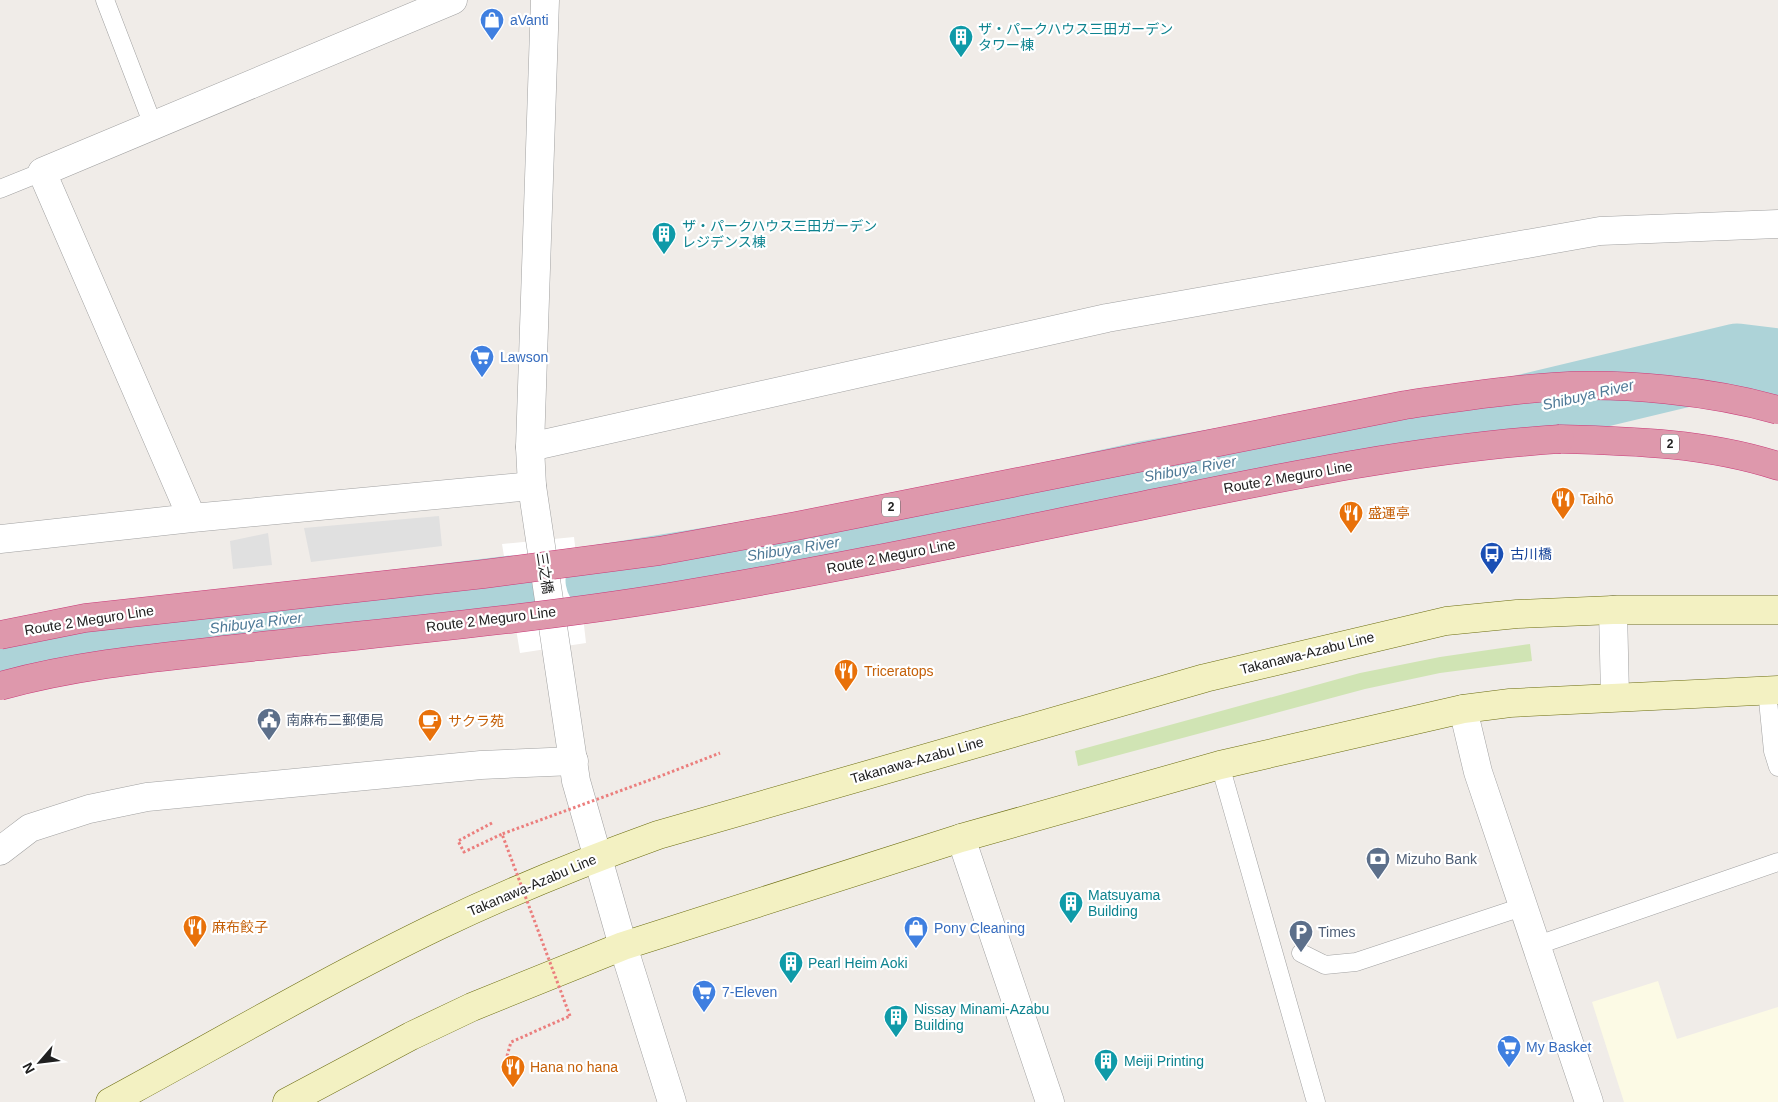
<svg xmlns="http://www.w3.org/2000/svg" width="1778" height="1102" font-family="Helvetica,'Noto Sans JP',sans-serif">
<style>
.education{fill:#fcfae5}
.grass{fill:#d0e4b4}
.parking{fill:#e0e0e0}
.pier{fill:#fff}
.lines{fill:none;stroke-linecap:round;stroke-linejoin:round}
.river{stroke:#add3d8;stroke-width:71}
.service-casing{stroke:#a1a1a1;stroke-width:19}
.minor-casing{stroke:#a1a1a1;stroke-width:29}
.tertiary-casing{stroke:#a1a1a1;stroke-width:29}
.secondary-casing{stroke:#6c6d11;stroke-width:29}
.motorway-casing{stroke:#c93a78;stroke-width:29}
.path{stroke:#eb7e7d;stroke-width:3;stroke-dasharray:2.5 2.5;stroke-linecap:butt}
.service{stroke:#fff;stroke-width:18}
.minor{stroke:#fff;stroke-width:28}
.tertiary{stroke:#fff;stroke-width:28}
.secondary{stroke:#f3f1c2;stroke-width:28}
.motorway{stroke:#de98ac;stroke-width:28}
.motorway-bridge-casing{stroke:#c93a78;stroke-width:29;stroke-linecap:butt}
.path-bridge{stroke:#eb7e7d;stroke-width:3;stroke-dasharray:2.5 2.5;stroke-linecap:butt}
.motorway-bridge{stroke:#de98ac;stroke-width:28}
.labels{text-anchor:middle;stroke-width:4.5;stroke-linejoin:round;paint-order:stroke}
.shield{fill:#fff;stroke:#636363;stroke-width:1}
.shield-label{font-size:12px;font-weight:bold;fill:#202020}
.shop-label{font-size:14px;fill:#366cbe;stroke:#fff;text-anchor:start}
.culture-label{font-size:14px;fill:#0d838f;stroke:#fff;text-anchor:start}
.street-label{font-size:14px;fill:#202020;stroke:#fff}
.food-label{font-size:14px;fill:#c56008;stroke:#fff;text-anchor:start}
.transit-label{font-size:14px;fill:#164399;stroke:#fff;text-anchor:start}
.service-label{font-size:14px;fill:#4e5e75;stroke:#fff;text-anchor:start}
.water-label{font-size:15px;font-style:italic;fill:#4f7a97;stroke:#fff}
</style>
<rect width="100%" height="100%" fill="#f0ece8"/>
<path class="education" d="M 1658,981 L 1677,1039 L 1778,1007 L 1778,1102 L 1624,1102 L 1592,1002 Z"/>
<path class="grass" d="M 1530,644 L 1532,661 L 1440,673 L 1365,689 L 1078,766 L 1075,751 L 1360,673 L 1440,657 Z"/>
<path class="parking" d="M 439,516 L 442,546 L 311,562 L 304,528 Z
M 268,533 L 272,565 L 233,569 L 230,541 Z"/>
<path class="pier" d="M 574,537 L 586,643 L 520,653 L 502,544 Z"/>
<g class="lines">
<path class="river" d="M 601,580 L 869,537 L 1148,476 L 1516,412 L 1737,359 L 1778,364
M 0,659 L 96,642 L 512,591"/>
<defs>
<path id="service" d="M 105,0 L 153,125
M 0,189 L 42,172
M 1767,690 L 1773,751 L 1778,767
M 1220,765 L 1316,1102
M 1535,946 L 1778,862
M 1301,953 L 1325,965 L 1356,962 L 1522,907"/>
<path id="minor" d="M 530,447 L 1107,318 L 1600,231 L 1778,224
M 192,518 L 42,172 L 453,0
M 0,539 L 192,518 L 532,486
M 1613,610 L 1615,696
M 1463,709 L 1478,772 L 1589,1102
M 961,838 L 1050,1102
M 0,851 L 30,828 L 89,809 L 147,797 L 481,765 L 574,761
M 623,946 L 672,1102"/>
<path id="tertiary" d="M 545,0 L 530,447 L 532,486 L 576,781 L 623,946"/>
<path id="secondary" d="M 110,1102 C 219,1043 326,980 438,926 C 509,892 583,862 658,835 L 1205,678 L 1446,621 L 1517,614 L 1613,610 L 1778,610
M 287,1102 L 411,1036 L 472,1007 L 623,946 L 961,838 L 1220,765 L 1463,709 L 1510,703 L 1778,690"/>
<path id="motorway" d="M 1560,439 C 1633,441 1707,443 1778,466"/>
</defs>
<use href="#service" class="service-casing"/>
<use href="#minor" class="minor-casing"/>
<use href="#tertiary" class="tertiary-casing"/>
<use href="#secondary" class="secondary-casing"/>
<use href="#motorway" class="motorway-casing"/>
<path class="path" d="M 658,777 L 720,753
M 492,823 L 458,841 L 464,852 L 502,834
M 507,1056 L 511,1042 L 570,1016"/>
<use href="#service" class="service"/>
<use href="#minor" class="minor"/>
<use href="#tertiary" class="tertiary"/>
<use href="#secondary" class="secondary"/>
<use href="#motorway" class="motorway"/>
<defs>
<path id="motorway-bridge" d="M 0,635 L 85,618 L 484,574 L 659,551 L 796,526 L 1405,405 C 1454,398 1503,390 1552,387 C 1622,382 1711,391 1778,410
M 0,686 C 79,664 161,657 243,648 C 385,632 528,620 669,597 C 833,570 997,535 1160,502 C 1292,475 1425,448 1560,439"/>
</defs>
<use href="#motorway-bridge" class="motorway-bridge-casing"/>
<path class="path-bridge" d="M 570,1016 L 502,834 L 658,777"/>
<use href="#motorway-bridge" class="motorway-bridge"/>
</g>
<defs>
<symbol id="shop-pin" viewBox="-11 -11 22 30"><path d="M0 17L-7.5 6A9.5 9.5 0 1 1 7.5 6Z" fill="#3f7fe0" stroke="#fff"/><path d="M-5-2.5h2.3a2.7 3.5 0 0 1 5.4 0H5L5.5 6h-11ZM-1.5-2.5h3a1.5 2.3 0 0 0-3 0Z" fill="#fff"/></symbol>
<symbol id="building-pin" viewBox="-11 -11 22 30"><path d="M0 17L-7.5 6A9.5 9.5 0 1 1 7.5 6Z" fill="#0f9aa8" stroke="#fff"/><path d="M-4-6H4V6H1V3H-1V6H-4ZM-2.5-4.3h1.7v1.8h-1.7ZM.8-4.3h1.7v1.8H.8ZM-2.5-1h1.7V.8h-1.7ZM.8-1h1.7V.8H.8Z" fill="#fff"/></symbol>
<symbol id="supermarket-pin" viewBox="-11 -11 22 30"><path d="M0 17L-7.5 6A9.5 9.5 0 1 1 7.5 6Z" fill="#3f7fe0" stroke="#fff"/><path d="M-6-5.5h2.5l.6 2H6L4.5 2H-2.5L-4.4-4H-6ZM-1.5 3.2a1.3 1.3 0 1 0 .1 0ZM3 3.2a1.3 1.3 0 1 0 .1 0Z" fill="#fff"/></symbol>
<symbol id="restaurant-pin" viewBox="-11 -11 22 30"><path d="M0 17L-7.5 6A9.5 9.5 0 1 1 7.5 6Z" fill="#e8710a" stroke="#fff"/><path d="M-5-6h1v4h1v-4h1v4h1v-4h1v5L-1.5 .5V6h-2V.5L-5-1ZM5-6V6H3V1.5H1.5Q1.5-4 5-6Z" fill="#fff"/></symbol>
<symbol id="bus-pin" viewBox="-11 -11 22 30"><path d="M0 17L-7.5 6A9.5 9.5 0 1 1 7.5 6Z" fill="#1a4fb4" stroke="#fff"/><path d="M-5-6H5V4H4V6H2V4H-2V6H-4V4H-5ZM-3.5-4V0h7V-4ZM-3.5 1.2v1.5H-2V1.2ZM2 1.2v1.5H3.5V1.2Z" fill="#fff"/></symbol>
<symbol id="civic-pin" viewBox="-11 -11 22 30"><path d="M0 17L-7.5 6A9.5 9.5 0 1 1 7.5 6Z" fill="#5c6f8a" stroke="#fff"/><path d="M-.6-6.5H3V-4.5H.6V-3L4-1V1h2V6H-6V1h2V-1L-.6-3ZM-1.2 2.5V6h2.4V2.5Z" fill="#fff"/></symbol>
<symbol id="cafe-pin" viewBox="-11 -11 22 30"><path d="M0 17L-7.5 6A9.5 9.5 0 1 1 7.5 6Z" fill="#e8710a" stroke="#fff"/><path d="M-5.5-4.5H6V0H3Q3 3.5 0 3.5H-2.5Q-5.5 3.5-5.5 0ZM3-3.2v2h1.7v-2ZM-6 4.5H4V6H-6Z" fill="#fff"/></symbol>
<symbol id="bank-pin" viewBox="-11 -11 22 30"><path d="M0 17L-7.5 6A9.5 9.5 0 1 1 7.5 6Z" fill="#5c6f8a" stroke="#fff"/><path d="M-6-4H6V4H-6ZM0-2.3a2.3 2.3 0 1 0 0 4.6a2.3 2.3 0 1 0 0-4.6Z" fill="#fff"/></symbol>
<symbol id="parking-pin" viewBox="-11 -11 22 30"><path d="M0 17L-7.5 6A9.5 9.5 0 1 1 7.5 6Z" fill="#5c6f8a" stroke="#fff"/><path d="M-3.5-5.5H1a3.5 3.5 0 0 1 0 7H-1V5.5H-3.5ZM-1-3.4V-.6H.8a1.4 1.4 0 0 0 0-2.8Z" fill="#fff"/></symbol>
</defs>
<g fill-rule="evenodd">
<use href="#shop-pin" x="478" y="6" width="28" height="38"/>
<use href="#building-pin" x="947" y="23" width="28" height="38"/>
<use href="#building-pin" x="650" y="220" width="28" height="38"/>
<use href="#supermarket-pin" x="468" y="343" width="28" height="38"/>
<use href="#restaurant-pin" x="1549" y="485" width="28" height="38"/>
<use href="#restaurant-pin" x="1337" y="499" width="28" height="38"/>
<use href="#bus-pin" x="1478" y="540" width="28" height="38"/>
<use href="#restaurant-pin" x="832" y="657" width="28" height="38"/>
<use href="#civic-pin" x="255" y="706" width="28" height="38"/>
<use href="#cafe-pin" x="416" y="707" width="28" height="38"/>
<use href="#bank-pin" x="1364" y="845" width="28" height="38"/>
<use href="#building-pin" x="1057" y="889" width="28" height="38"/>
<use href="#restaurant-pin" x="181" y="913" width="28" height="38"/>
<use href="#shop-pin" x="902" y="914" width="28" height="38"/>
<use href="#parking-pin" x="1287" y="918" width="28" height="38"/>
<use href="#building-pin" x="777" y="949" width="28" height="38"/>
<use href="#supermarket-pin" x="690" y="978" width="28" height="38"/>
<use href="#building-pin" x="882" y="1003" width="28" height="38"/>
<use href="#supermarket-pin" x="1495" y="1033" width="28" height="38"/>
<use href="#building-pin" x="1092" y="1047" width="28" height="38"/>
<use href="#restaurant-pin" x="499" y="1053" width="28" height="38"/>
</g>
<g class="labels">
<g class="shield">
<rect x="1661" y="434.5" width="18" height="19" rx="4"/>
<rect x="882" y="497.5" width="18" height="19" rx="4"/>
</g>
<g class="shield-label">
<text x="1670" y="448">2</text>
<text x="891" y="511">2</text>
</g>
<g class="shop-label">
<text x="510" y="25">aVanti</text>
<text x="500" y="362">Lawson</text>
<text x="934" y="933">Pony Cleaning</text>
<text x="722" y="997">7-Eleven</text>
<text x="1526" y="1052">My Basket</text>
</g>
<g class="culture-label">
<text x="978" y="34">ザ・パークハウス三田ガーデン<tspan x="978" dy="16">タワー棟</tspan></text>
<text x="682" y="231">ザ・パークハウス三田ガーデン<tspan x="682" dy="16">レジデンス棟</tspan></text>
<text x="1088" y="900">Matsuyama<tspan x="1088" dy="16">Building</tspan></text>
<text x="808" y="968">Pearl Heim Aoki</text>
<text x="914" y="1014">Nissay Minami-Azabu<tspan x="914" dy="16">Building</tspan></text>
<text x="1124" y="1066">Meiji Printing</text>
</g>
<g class="street-label">
<text transform="translate(1288 477) rotate(-10)" y="5">Route 2 Meguro Line</text>
<text transform="translate(891 556) rotate(-11)" y="5">Route 2 Meguro Line</text>
<text transform="translate(545 573) rotate(81)" y="5">三之橋</text>
<text transform="translate(491 619) rotate(-7)" y="5">Route 2 Meguro Line</text>
<text transform="translate(89 620) rotate(-9)" y="5">Route 2 Meguro Line</text>
<text transform="translate(1307 653) rotate(-14)" y="5">Takanawa-Azabu Line</text>
<text transform="translate(917 760) rotate(-16)" y="5">Takanawa-Azabu Line</text>
<text transform="translate(532 885) rotate(-23)" y="5">Takanawa-Azabu Line</text>
</g>
<g class="food-label">
<text x="1580" y="504">Taihō</text>
<text x="1368" y="518">盛運亭</text>
<text x="864" y="676">Triceratops</text>
<text x="448" y="726">サクラ苑</text>
<text x="212" y="932">麻布餃子</text>
<text x="530" y="1072">Hana no hana</text>
</g>
<g class="transit-label">
<text x="1510" y="559">古川橋</text>
</g>
<g class="service-label">
<text x="286" y="725">南麻布二郵便局</text>
<text x="1396" y="864">Mizuho Bank</text>
<text x="1318" y="937">Times</text>
</g>
<g class="water-label">
<text transform="translate(1588 395) rotate(-13)" y="5">Shibuya River</text>
<text transform="translate(1190 469) rotate(-10)" y="5">Shibuya River</text>
<text transform="translate(793 549) rotate(-9)" y="5">Shibuya River</text>
<text transform="translate(256 623) rotate(-7)" y="5">Shibuya River</text>
</g>
</g>
<g transform="translate(40 1062) rotate(242)" stroke="#ffffff" stroke-width="4" paint-order="stroke">
<path d="M0-4L9 19L0 12L-9 19Z" fill="#202020"/>
<text y="-8" font-size="14" font-weight="bold" text-anchor="middle" fill="#202020">N</text>
</g>
</svg>
